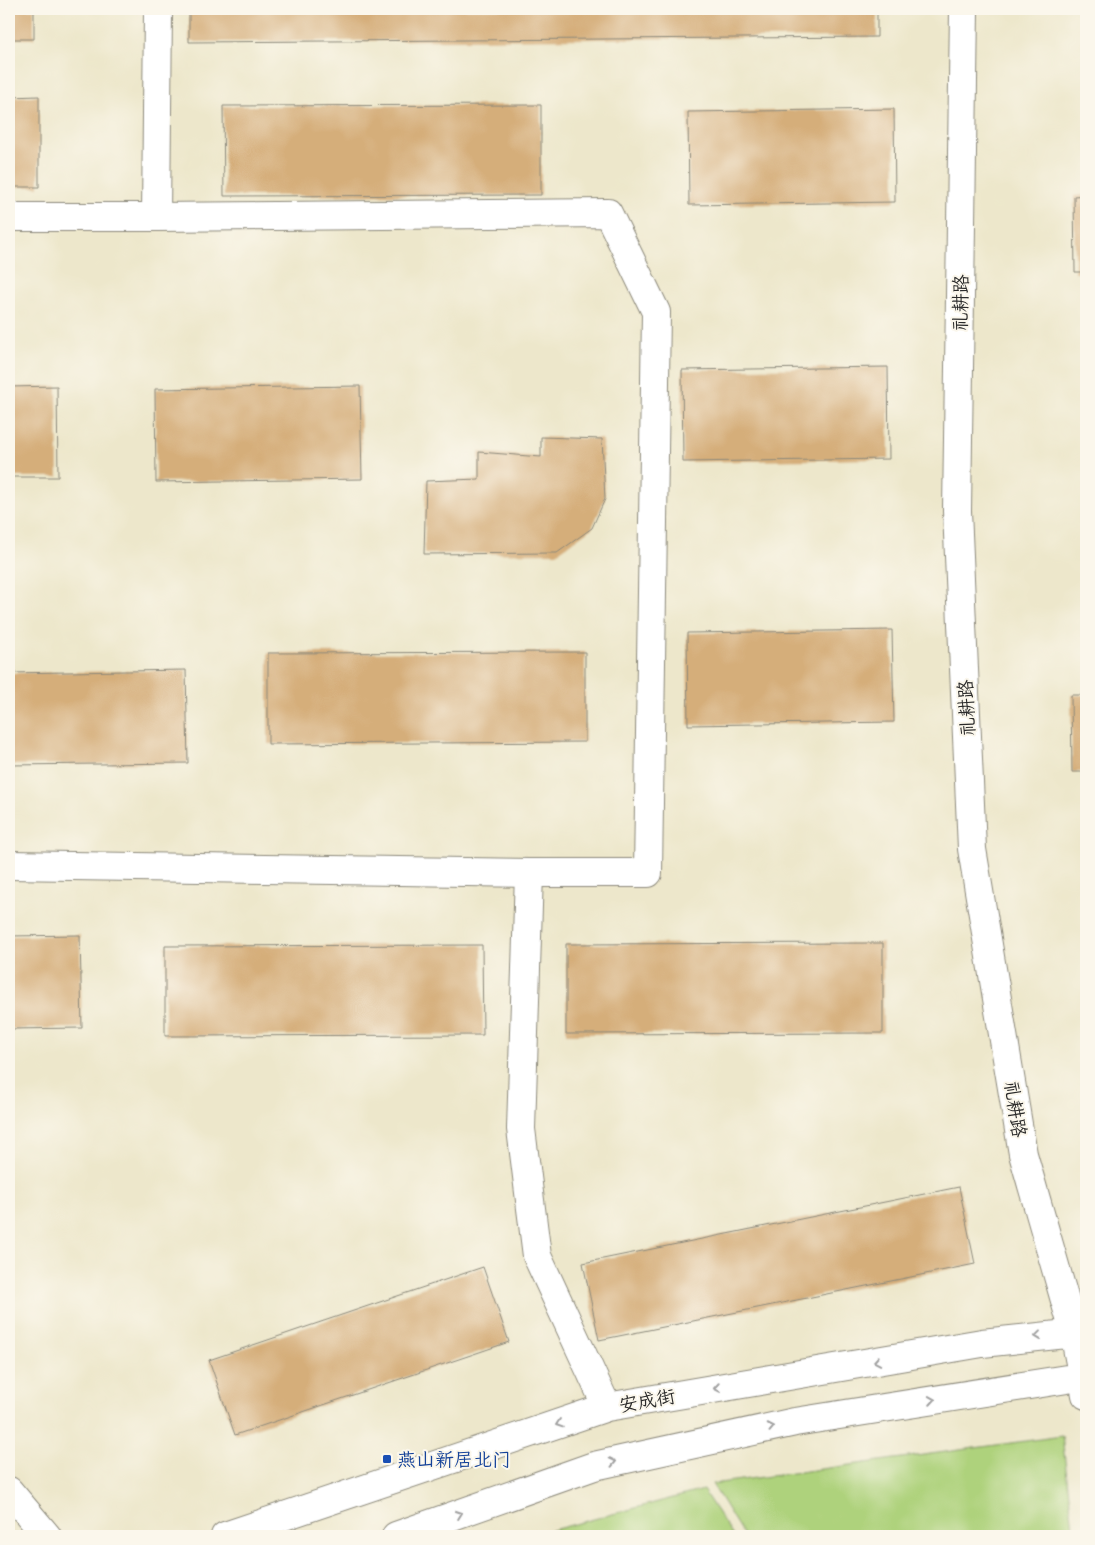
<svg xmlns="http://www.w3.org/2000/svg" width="1095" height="1545" font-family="'Comic Neue','LXGW WenKai TC',sans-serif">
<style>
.green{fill:#aed27c;stroke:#6c7e54}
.building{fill:#d5ae7a}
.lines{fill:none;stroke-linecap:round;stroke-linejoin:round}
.minor-casing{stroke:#8c897b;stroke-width:30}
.major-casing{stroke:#8c897b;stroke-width:30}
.minor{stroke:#fff;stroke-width:28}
.major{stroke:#fff;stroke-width:28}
.oneway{stroke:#a0a0a0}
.transit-dot{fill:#1a4fb4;stroke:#fbf7ec;stroke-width:2}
.labels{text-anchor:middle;stroke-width:4;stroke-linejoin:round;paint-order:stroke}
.street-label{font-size:19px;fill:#2b2b2b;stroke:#fbf7ec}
.transit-label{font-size:19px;fill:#164399;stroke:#fbf7ec;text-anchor:start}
</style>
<rect width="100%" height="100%" fill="#fbf7ec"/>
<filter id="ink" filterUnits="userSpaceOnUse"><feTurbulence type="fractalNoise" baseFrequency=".02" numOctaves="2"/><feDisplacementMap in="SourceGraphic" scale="10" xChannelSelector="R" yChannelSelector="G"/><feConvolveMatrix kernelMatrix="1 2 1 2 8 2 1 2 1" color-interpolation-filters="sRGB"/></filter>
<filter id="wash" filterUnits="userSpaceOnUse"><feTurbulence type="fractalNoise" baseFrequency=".0096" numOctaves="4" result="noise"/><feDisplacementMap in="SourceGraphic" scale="20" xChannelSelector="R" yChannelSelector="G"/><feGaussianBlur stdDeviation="1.12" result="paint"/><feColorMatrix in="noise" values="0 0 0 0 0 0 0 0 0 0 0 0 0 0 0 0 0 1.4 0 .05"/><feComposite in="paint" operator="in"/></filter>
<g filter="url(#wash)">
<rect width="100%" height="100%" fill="#ede7cb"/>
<path class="green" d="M 1062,1436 L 1074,1536 L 744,1536 L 712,1484 Z
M 703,1490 L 733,1536 L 530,1536 Z"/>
<g id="blocks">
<path class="building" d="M 9,9 L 34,9 L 34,39 L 9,39 Z
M 189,9 L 877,9 L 877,37 L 189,42 Z
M 39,96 L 39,187 L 9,187 L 9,97 Z
M 541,105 L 541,195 L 224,196 L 223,106 Z
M 894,109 L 895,202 L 689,205 L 688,112 Z
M 1086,195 L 1086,272 L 1075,272 L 1074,196 Z
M 888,367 L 889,459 L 683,462 L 682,370 Z
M 57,386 L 58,477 L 9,477 L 9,387 Z
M 360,386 L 362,479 L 156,482 L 155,389 Z
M 541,437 L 602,439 L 605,499 L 592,528 L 557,553 L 424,554 L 426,481 L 479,479 L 479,452 L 541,457 Z
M 892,630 L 894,722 L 688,725 L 687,633 Z
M 585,652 L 585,742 L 268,744 L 268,653 Z
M 186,670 L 188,763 L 9,765 L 9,673 Z
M 1071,695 L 1086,695 L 1086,772 L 1072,772 Z
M 80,935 L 82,1028 L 9,1029 L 9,936 Z
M 883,943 L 883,1033 L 566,1034 L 566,944 Z
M 482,945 L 483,1035 L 165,1036 L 165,946 Z
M 959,1187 L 975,1264 L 599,1340 L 583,1263 Z
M 483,1267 L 509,1342 L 235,1435 L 209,1360 Z"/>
</g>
</g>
<g filter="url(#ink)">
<use href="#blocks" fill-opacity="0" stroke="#8c897b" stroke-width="1"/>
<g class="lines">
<defs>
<path id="minor" d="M 158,9 L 156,217 L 608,213 L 656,312 L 648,873 L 529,873 L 521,1129 L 537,1256 L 607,1407
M 964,9 L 957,511 L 972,849 L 1023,1154 L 1074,1332 L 1086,1395
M 9,217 L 156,217
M 9,865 L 529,873
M 225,1536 L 607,1407 L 982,1343 L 1086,1332
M 396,1536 L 594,1466 L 795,1422 L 1086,1376"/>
<path id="major" d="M 9,1491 L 47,1536"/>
</defs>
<use href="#minor" class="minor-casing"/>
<use href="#major" class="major-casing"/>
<use href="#minor" class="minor"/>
<use href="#major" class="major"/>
</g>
<defs><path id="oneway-chevron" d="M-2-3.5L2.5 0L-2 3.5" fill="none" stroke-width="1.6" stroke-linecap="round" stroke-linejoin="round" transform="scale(1.25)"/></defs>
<g class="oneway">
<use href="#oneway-chevron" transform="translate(1038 1336) rotate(173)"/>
<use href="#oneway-chevron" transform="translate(877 1361) rotate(170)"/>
<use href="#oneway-chevron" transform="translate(717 1388) rotate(170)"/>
<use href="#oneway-chevron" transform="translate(932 1400) rotate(-9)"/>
<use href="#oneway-chevron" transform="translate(559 1424) rotate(161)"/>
<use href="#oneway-chevron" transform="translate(771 1427) rotate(-12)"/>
<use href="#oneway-chevron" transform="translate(613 1462) rotate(-12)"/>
<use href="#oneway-chevron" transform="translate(459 1514) rotate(-20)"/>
</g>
</g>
<rect class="transit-dot" x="382" y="1454" width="10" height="10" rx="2.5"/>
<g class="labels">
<g class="street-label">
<text transform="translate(960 303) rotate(-89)" y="7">礼耕路</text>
<text transform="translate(966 708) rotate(-93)" y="7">礼耕路</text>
<text transform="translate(1016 1109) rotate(81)" y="7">礼耕路</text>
<text transform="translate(647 1400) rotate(-10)" y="7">安成街</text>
</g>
<g class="transit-label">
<text x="397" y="1466">燕山新居北门</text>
</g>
</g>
<rect width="1095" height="1545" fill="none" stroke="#fbf7ec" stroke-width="30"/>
</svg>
